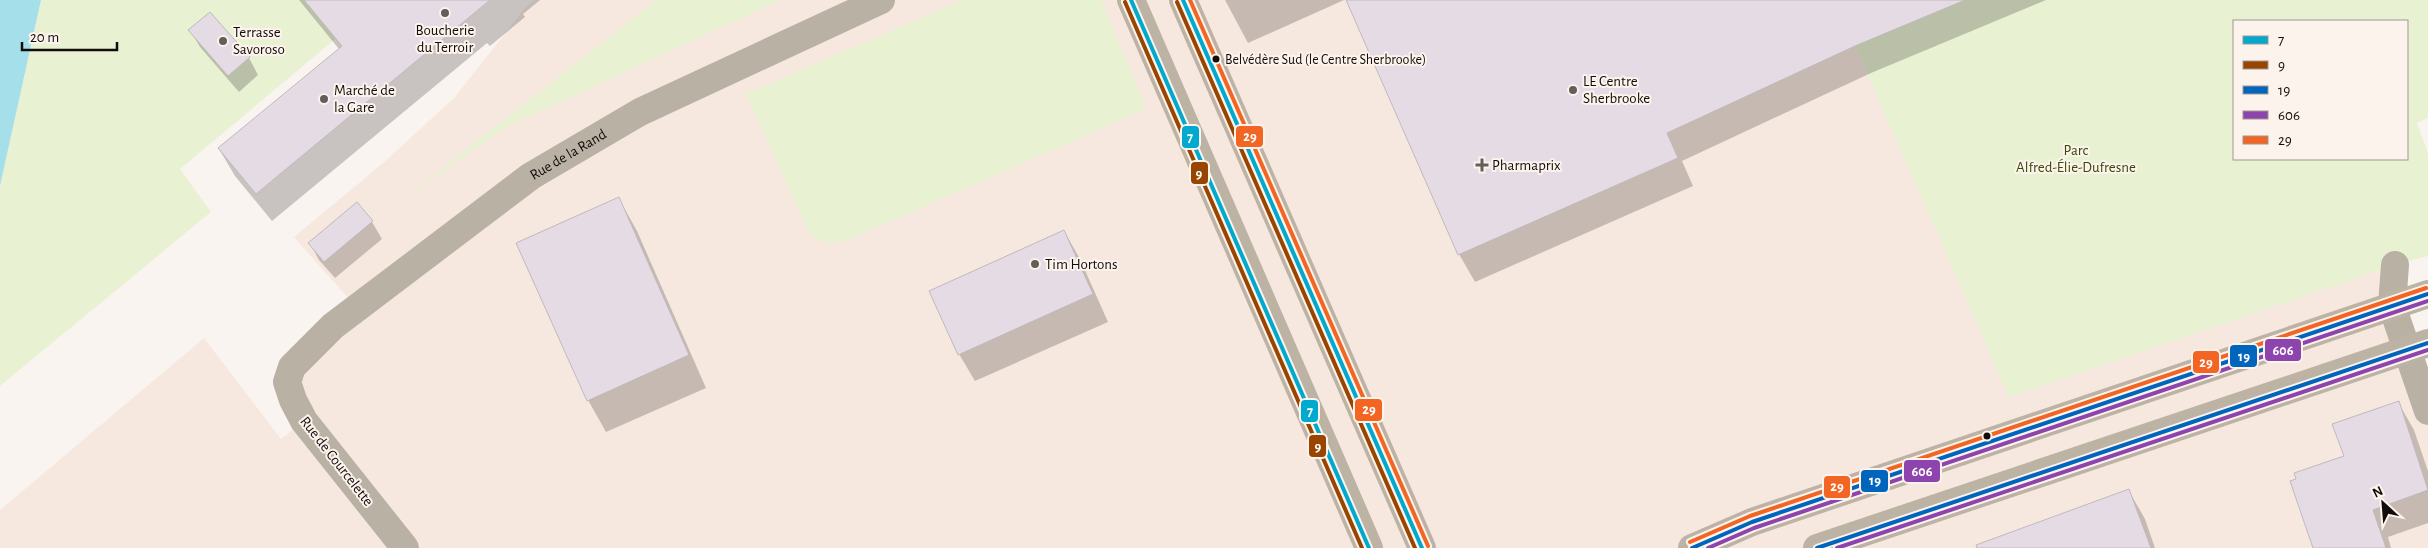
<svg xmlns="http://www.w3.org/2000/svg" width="2428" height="548" font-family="'Alegreya Sans',sans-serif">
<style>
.built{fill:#f7e8df}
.green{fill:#e9f1d3;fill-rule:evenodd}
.water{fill:#a5e0ea}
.shadow{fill:#0003}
.building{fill:#e5dbe4;stroke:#bebabb}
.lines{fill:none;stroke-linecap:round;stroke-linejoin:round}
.minor{stroke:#bab1a5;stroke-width:28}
.major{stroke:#bcb3a5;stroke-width:28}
.bus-1-casing{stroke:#fdf3ed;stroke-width:8}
.bus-2-casing{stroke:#fdf3ed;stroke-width:8}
.bus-3-casing{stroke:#fdf3ed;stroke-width:8}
.bus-4-casing{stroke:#fdf3ed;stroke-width:8}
.bus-5-casing{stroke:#fdf3ed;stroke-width:8}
.bus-1{stroke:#00a9ce;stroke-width:4}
.bus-2{stroke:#994500;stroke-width:4}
.bus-3{stroke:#0065bd;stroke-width:4}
.bus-4{stroke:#8e44ad;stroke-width:4}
.bus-5{stroke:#f26522;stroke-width:4}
.poi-dot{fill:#635e5a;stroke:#fdf3ed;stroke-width:2}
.bus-dot{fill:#120d0a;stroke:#fdf3ed;stroke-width:2}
.labels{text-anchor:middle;stroke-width:4;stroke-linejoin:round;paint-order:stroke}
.bus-label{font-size:14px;fill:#120d0a;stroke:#fdf3ed;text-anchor:start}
.poi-label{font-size:15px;fill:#120d0a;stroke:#fdf3ed;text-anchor:start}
.park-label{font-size:15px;fill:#374b04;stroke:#fdf3ed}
.street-label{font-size:15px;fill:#120d0a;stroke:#fdf3ed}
.line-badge{stroke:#fdf3ed;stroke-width:2}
.badge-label{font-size:14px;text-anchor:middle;font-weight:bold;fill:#fff}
</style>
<rect width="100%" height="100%" fill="#faf4f0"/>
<path class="built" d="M 535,0 L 1966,0 L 1855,46 L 2009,397 L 2395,265 L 2428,411 L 2428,548 L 0,548 L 0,510 L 204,338 L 281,439 L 304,421 L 287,382 L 357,308 L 294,237 L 382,164 L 454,98 L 526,7 Z"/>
<path class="green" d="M 41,0 L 382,0 L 180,169 L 211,212 L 0,386 L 0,186 Z
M 656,0 L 780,0 L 505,128 L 396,205 Z
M 962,0 L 1101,0 L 1146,109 L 848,240 C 831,245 819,244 807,229 L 746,94 Z
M 1966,0 L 2428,0 L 2428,118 L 2417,123 L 2428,153 L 2428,256 L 2395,265 L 2009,397 L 1855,46 ZM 2234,21 L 2407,21 L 2407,159 L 2234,159 Z"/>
<path class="water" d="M 0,0 L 41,0 L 0,186 Z"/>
<path class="shadow" d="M 299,0 L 540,0 L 523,14 L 525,17 L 490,46 L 487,43 L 272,221 L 235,176 L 219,149 L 339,49 Z
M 1225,0 L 1344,0 L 1248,43 Z
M 1347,0 L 2046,0 L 1871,73 L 1682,161 L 1693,186 L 1475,282 L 1459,254 Z
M 190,30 L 249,58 L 258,75 L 239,92 L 200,47 Z
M 619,199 L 637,231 L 706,388 L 606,432 L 588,400 Z
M 357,204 L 372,222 L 382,239 L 335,278 L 319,260 L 310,243 Z
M 1064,231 L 1080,259 L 1108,322 L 975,381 L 959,354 Z
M 2398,402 L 2414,430 L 2428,471 L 2428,523 L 2388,537 L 2391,548 L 2314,548 L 2345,457 Z
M 2129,491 L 2145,519 L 2155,548 L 1975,548 Z"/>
<path class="building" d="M 304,0 L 490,0 L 256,194 L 218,148 L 342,46 Z
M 1346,0 L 1965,0 L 1855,46 L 1667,133 L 1678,158 L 1458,255 Z
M 210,12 L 250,57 L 228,76 L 188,30 Z
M 619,197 L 689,355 L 587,401 L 516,243 Z
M 357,202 L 373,221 L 324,262 L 308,243 Z
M 1064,230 L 1093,294 L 958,355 L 929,291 Z
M 2399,401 L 2428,490 L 2373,510 L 2386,548 L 2313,548 L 2290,481 L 2296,479 L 2294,473 L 2344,456 L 2332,424 Z
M 2129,489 L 2151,548 L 1977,548 L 1976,545 Z"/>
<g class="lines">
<g class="minor">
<path d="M 2395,265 L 2392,306 L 2428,411"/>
<path id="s1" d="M 405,548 L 304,421 L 293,400 L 287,382 L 292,367 L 333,326 L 531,176 L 640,112 L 881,0"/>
</g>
<path class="major" d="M 1131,0 L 1369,548
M 1183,0 L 1422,548
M 1692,548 L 1752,522 L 2428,294
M 1817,548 L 2428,343"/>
<defs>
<path id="bus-1" d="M 1131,0 L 1369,548
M 1183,0 L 1422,548"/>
<path id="bus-2" d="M 1125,2 L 1362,548
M 1177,2 L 1415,548"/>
<path id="bus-3" d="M 1692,548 L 1752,522 L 2428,294
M 1817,548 L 2428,343"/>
<path id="bus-4" d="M 1708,548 L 1754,528 L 2428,301
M 1837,548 L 2428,350"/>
<path id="bus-5" d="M 1190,0 L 1428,546
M 1690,542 L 1750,516 L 2426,288"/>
</defs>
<use href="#bus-1" class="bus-1-casing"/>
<use href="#bus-2" class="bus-2-casing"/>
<use href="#bus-3" class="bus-3-casing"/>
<use href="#bus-4" class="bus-4-casing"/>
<use href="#bus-5" class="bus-5-casing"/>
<use href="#bus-1" class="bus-1"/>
<use href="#bus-2" class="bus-2"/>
<use href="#bus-3" class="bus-3"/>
<use href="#bus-4" class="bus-4"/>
<use href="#bus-5" class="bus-5"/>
</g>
<g class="poi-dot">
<circle cx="445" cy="13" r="5"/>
<circle cx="223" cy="41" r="5"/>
<circle cx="1573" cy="90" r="5"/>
<circle cx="324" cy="99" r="5"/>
<path d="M1479.5 157.5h5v5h5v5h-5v5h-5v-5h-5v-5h5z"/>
<circle cx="1035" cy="264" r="5"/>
</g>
<g class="bus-dot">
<circle cx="1216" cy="59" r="4.5"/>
<circle cx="1987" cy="436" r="4.5"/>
</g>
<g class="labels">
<g class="bus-label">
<text x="1225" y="64">Belvédère Sud (le Centre Sherbrooke)</text>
</g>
<g class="poi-label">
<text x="445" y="35" text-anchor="middle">Boucherie<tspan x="445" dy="17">du Terroir</tspan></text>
<text x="233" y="37">Terrasse<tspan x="233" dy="17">Savoroso</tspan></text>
<text x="1583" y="86">LE Centre<tspan x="1583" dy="17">Sherbrooke</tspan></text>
<text x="334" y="95">Marché de<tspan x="334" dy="17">la Gare</tspan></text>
<text x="1492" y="170">Pharmaprix</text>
<text x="1045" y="269">Tim Hortons</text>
</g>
<g class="park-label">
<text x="2076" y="155">Parc<tspan x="2076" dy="17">Alfred-Élie-Dufresne</tspan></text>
</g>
<g class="street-label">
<text dy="5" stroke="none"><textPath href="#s1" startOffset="570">Rue de la Rand</textPath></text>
<text transform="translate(337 461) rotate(52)" y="5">Rue de Courcelette</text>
</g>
</g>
<g class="line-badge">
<rect x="1235" y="125" width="29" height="23" rx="5" fill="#f26522"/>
<rect x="1181" y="125" width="19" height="24" rx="5" fill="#00a9ce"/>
<rect x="1190" y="161" width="19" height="24" rx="5" fill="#994500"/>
<rect x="2264" y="338" width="38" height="24" rx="5" fill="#8e44ad"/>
<rect x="2229" y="344" width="29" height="24" rx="5" fill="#0065bd"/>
<rect x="2192" y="350" width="28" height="24" rx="5" fill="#f26522"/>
<rect x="1354" y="398" width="29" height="24" rx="5" fill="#f26522"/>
<rect x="1300" y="399" width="19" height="24" rx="5" fill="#00a9ce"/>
<rect x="1308" y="434" width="19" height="24" rx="5" fill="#994500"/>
<rect x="1903" y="459" width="38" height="24" rx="5" fill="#8e44ad"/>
<rect x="1860" y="469" width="29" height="24" rx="5" fill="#0065bd"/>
<rect x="1823" y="475" width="28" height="24" rx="5" fill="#f26522"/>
</g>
<g class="badge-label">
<text x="1250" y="141">29</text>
<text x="1190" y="142">7</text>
<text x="1199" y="178">9</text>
<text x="2283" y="355">606</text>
<text x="2244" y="361">19</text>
<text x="2206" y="367">29</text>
<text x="1369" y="414">29</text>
<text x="1310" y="416">7</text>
<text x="1318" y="451">9</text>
<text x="1922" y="476">606</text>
<text x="1875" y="485">19</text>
<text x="1837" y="491">29</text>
</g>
<rect x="2233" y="20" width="175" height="140" fill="#fdf3ed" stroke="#9f9792"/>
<rect x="2243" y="36" width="25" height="8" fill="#00a9ce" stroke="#9f9792"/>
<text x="2278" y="45" font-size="15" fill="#120d0a">7</text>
<rect x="2243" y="61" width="25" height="8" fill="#994500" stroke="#9f9792"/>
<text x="2278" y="70" font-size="15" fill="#120d0a">9</text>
<rect x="2243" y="86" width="25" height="8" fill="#0065bd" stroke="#9f9792"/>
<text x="2278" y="95" font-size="15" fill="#120d0a">19</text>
<rect x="2243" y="111" width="25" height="8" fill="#8e44ad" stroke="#9f9792"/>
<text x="2278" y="120" font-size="15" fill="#120d0a">606</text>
<rect x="2243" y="136" width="25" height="8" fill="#f26522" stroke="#9f9792"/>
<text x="2278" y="145" font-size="15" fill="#120d0a">29</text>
<g transform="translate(2383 503) rotate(334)" stroke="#fdf3ed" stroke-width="4" paint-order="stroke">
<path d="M0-4L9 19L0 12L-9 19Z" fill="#120d0a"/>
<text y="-8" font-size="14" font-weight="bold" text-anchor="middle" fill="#120d0a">N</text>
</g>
<path d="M22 42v8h95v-8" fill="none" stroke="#120d0a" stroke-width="2.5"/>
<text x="30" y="42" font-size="15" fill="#120d0a" stroke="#fdf3ed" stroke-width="4" paint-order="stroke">20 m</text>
</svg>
